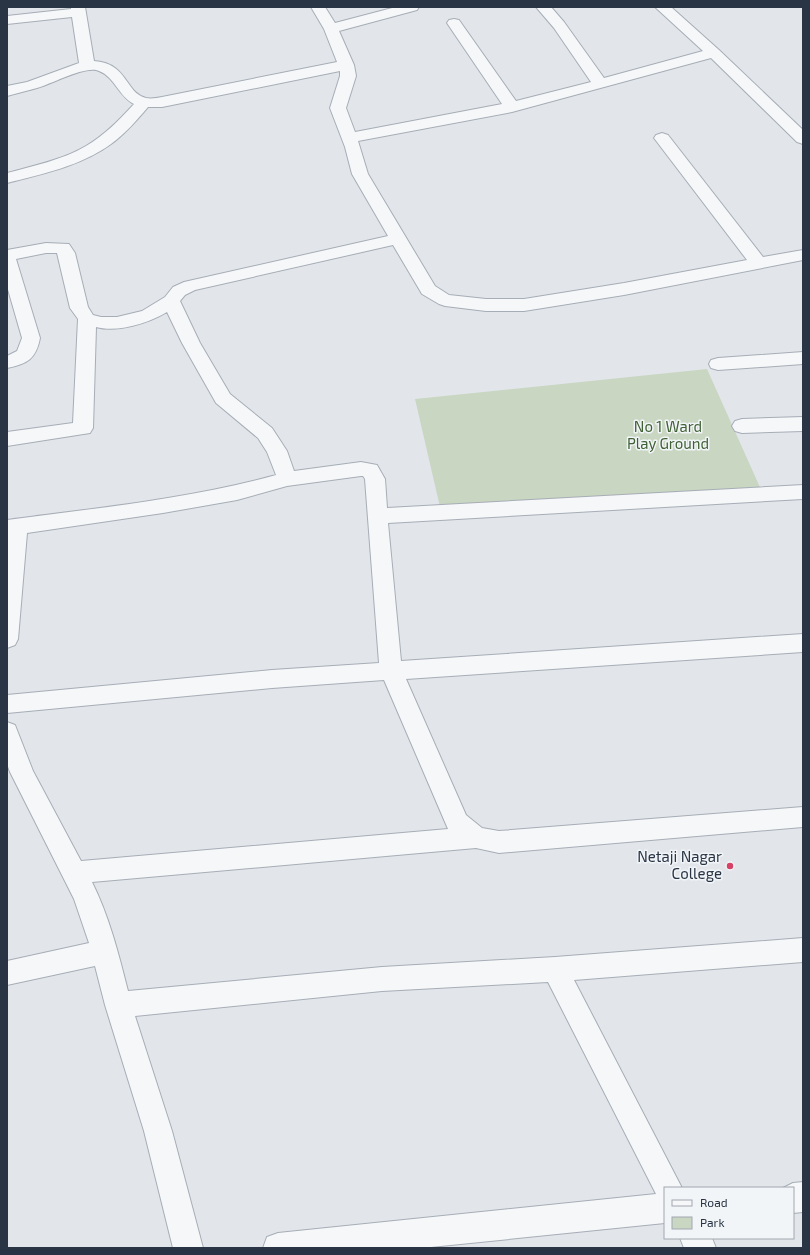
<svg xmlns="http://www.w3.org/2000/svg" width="810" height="1255" font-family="'Exo 2',sans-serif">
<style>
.green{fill:#c9d6c2}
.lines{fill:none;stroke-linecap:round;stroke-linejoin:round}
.minor-casing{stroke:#a7adb6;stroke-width:2}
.minor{fill:#f5f7f9;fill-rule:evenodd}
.poi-dot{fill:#d64165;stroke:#f2f5f8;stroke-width:1.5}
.labels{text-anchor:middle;stroke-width:3;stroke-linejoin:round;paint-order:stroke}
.park-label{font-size:15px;fill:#416135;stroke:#f2f5f8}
.poi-label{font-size:15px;fill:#293544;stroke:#f2f5f8;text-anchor:end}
</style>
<rect width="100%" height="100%" fill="#e2e6eb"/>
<path class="green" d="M 707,369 L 763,494 L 440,507 L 415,399 Z"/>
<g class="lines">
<defs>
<path id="minor" d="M 71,7 L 85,7 L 94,61 C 128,63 125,93 146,98 C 151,99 157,98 162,97 L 337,62 L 324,29 L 311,7 L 325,7 L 335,23 L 396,7 L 419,7 L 417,10 L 339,31 L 354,65 L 356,76 L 346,108 L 355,132 L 502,104 L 447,23 L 449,20 L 454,19 L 459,20 L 516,101 L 591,82 L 554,28 L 536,7 L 551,7 L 564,22 L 604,78 L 703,51 L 655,7 L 671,7 L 719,50 L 803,130 L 803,144 L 797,142 L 711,58 L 512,112 L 358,141 L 368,174 L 435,286 L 449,295 L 486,299 L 524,299 L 624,283 L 747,260 L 654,138 L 656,135 L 662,133 L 668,135 L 763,257 L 803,250 L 803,260 L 624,295 L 524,311 L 486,311 L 445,306 L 439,304 L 422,294 L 393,245 L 195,290 L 185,295 L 180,301 L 200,343 L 230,394 L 272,428 L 287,451 L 294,471 L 361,462 L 377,465 L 385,479 L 387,508 L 803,485 L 803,499 L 388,523 L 401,661 L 803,634 L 803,652 L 406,679 L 466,815 L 482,828 L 499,831 L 803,807 L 803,827 L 499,853 L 476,848 L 92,882 C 109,916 119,955 128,991 L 382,967 L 555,957 L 803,938 L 803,962 L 574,980 L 682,1188 L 665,1188 L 665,1223 L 421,1248 L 263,1248 L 267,1237 L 278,1233 L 656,1194 L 548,982 L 382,991 L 135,1016 L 172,1131 L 203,1248 L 173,1248 L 144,1131 L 105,1005 L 95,966 L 7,985 L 7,961 L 89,943 L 74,899 L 10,772 L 7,764 L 7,722 L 15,725 L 33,771 L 81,861 L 448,829 L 384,680 L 272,688 L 7,713 L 7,695 L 272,670 L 379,663 L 365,479 L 363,476 L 361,476 L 287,486 L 237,500 L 163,513 L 27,533 L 18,639 L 15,645 L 7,648 L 7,520 C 97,508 188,499 276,475 L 267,452 L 258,438 L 216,403 L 182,343 L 167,312 C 149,323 117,333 96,327 L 93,428 L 90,433 L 7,446 L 7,432 L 73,423 L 78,319 L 70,308 L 57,253 L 46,253 L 16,259 L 40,338 C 36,359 27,364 7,368 L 7,356 L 17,351 L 22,338 L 7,286 L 7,250 L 46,243 L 69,244 L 75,253 L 88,307 L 93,315 L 101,317 L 117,317 L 142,311 L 165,297 L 173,287 L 184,282 L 388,236 L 352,174 L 345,147 L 330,108 L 340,76 L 340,71 L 162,107 L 148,107 C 137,120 125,134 111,144 C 81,166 42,174 7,183 L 7,173 C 33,166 62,160 86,146 C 105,135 119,120 134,104 C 119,97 115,77 99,71 C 86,65 52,84 37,88 C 27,91 17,93 7,96 L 7,86 L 27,82 L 79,63 L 72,17 L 7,24 L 7,16 L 71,9 Z
M 803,352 L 803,364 L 718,370 L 711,368 L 709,364 L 711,360 L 718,358 Z
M 803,417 L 803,431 L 742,433 L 735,431 L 732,426 L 735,421 L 742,419 Z
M 803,1182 L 803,1212 L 793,1213 L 793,1188 L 783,1188 L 793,1183 Z
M 680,1238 L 712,1238 L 716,1248 L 684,1248 Z"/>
</defs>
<use href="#minor" class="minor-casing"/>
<use href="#minor" class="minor"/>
</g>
<circle class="poi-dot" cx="730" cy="866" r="4"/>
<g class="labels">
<g class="park-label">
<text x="668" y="432">No 1 Ward<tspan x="668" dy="17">Play Ground</tspan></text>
</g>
<g class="poi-label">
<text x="722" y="862">Netaji Nagar<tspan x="722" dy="17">College</tspan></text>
</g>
</g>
<rect width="810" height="1255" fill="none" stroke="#293544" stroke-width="16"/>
<rect x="664" y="1187" width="130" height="52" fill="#f2f5f8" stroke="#a2a8b0"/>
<rect x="672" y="1200" width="20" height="6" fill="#f5f7f9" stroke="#a2a8b0"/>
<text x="700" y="1207" font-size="12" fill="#293544">Road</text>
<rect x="672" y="1217" width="20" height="12" fill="#c9d6c2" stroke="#a2a8b0"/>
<text x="700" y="1227" font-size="12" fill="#293544">Park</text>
</svg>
